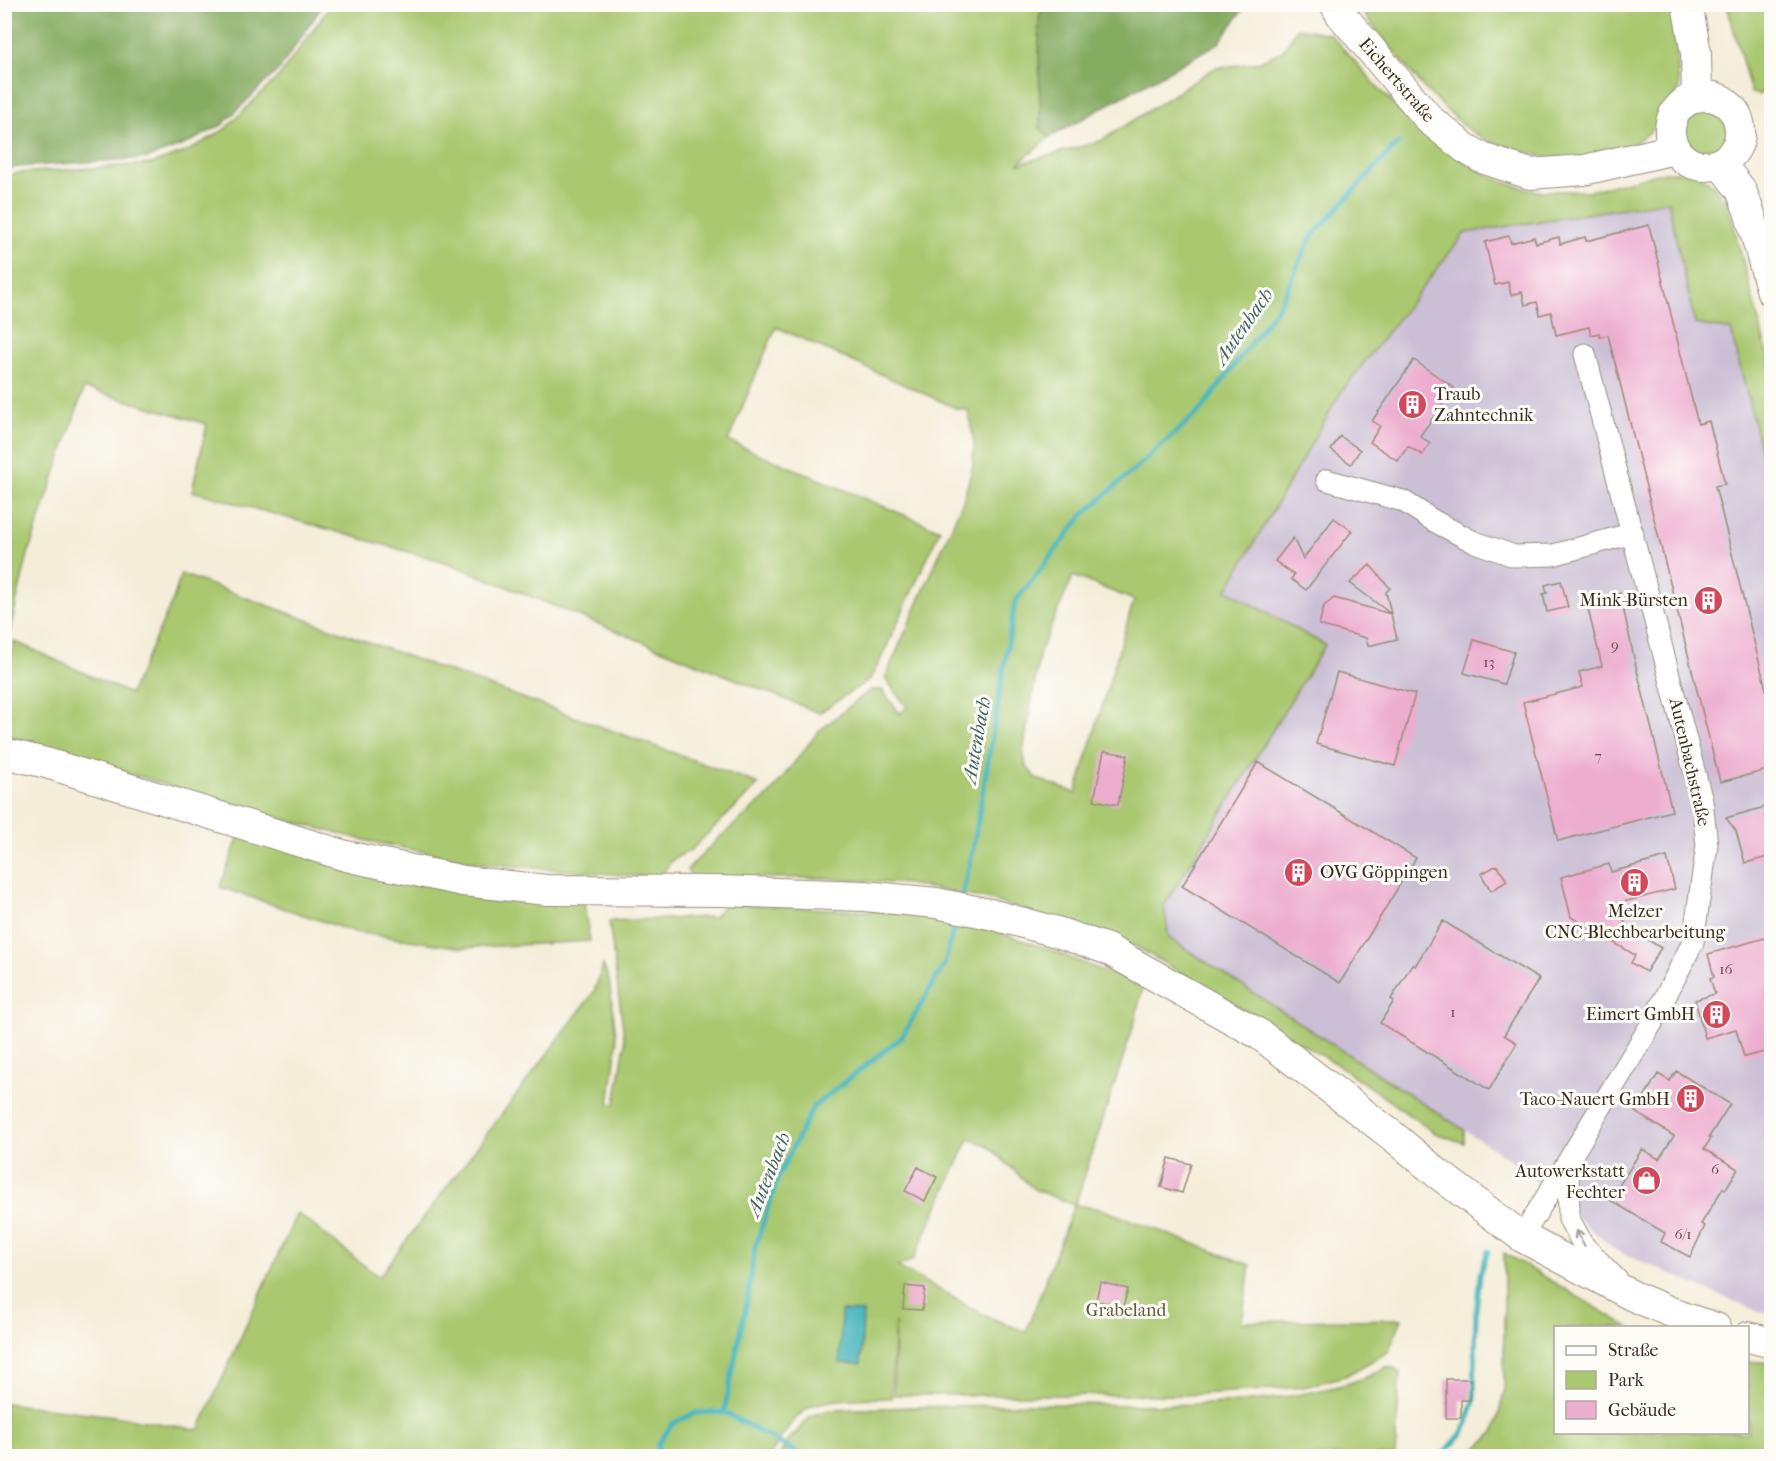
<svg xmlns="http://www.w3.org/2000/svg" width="1776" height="1461" font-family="'IM FELL French Canon',serif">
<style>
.industrial{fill:#cbbfd5}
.green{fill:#a9c870;stroke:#727947;stroke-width:1.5;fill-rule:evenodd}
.forest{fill:#86ac62;stroke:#606b40;stroke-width:1.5}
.water{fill:#46b6bd;stroke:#40706e;stroke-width:1.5}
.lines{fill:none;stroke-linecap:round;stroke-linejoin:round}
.stream{stroke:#46b6bd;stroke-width:5}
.building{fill:#edadcf}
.street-casing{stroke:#988c7c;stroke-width:23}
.secondary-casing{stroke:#988c7c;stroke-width:32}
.street{stroke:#fff;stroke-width:21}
.secondary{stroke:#fff;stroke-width:30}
.oneway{stroke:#a79f9a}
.labels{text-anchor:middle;stroke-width:6;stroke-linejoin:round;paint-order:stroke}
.number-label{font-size:15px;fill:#684b4a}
.street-label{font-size:18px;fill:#3b2a1e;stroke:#fdfcf7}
.poi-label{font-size:18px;fill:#3b2a1e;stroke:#fdfcf7;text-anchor:end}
.park-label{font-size:18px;fill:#5c5937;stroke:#fdfcf7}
.water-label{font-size:20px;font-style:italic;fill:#3f625e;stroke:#fdfcf7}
</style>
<rect width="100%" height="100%" fill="#fdfcf7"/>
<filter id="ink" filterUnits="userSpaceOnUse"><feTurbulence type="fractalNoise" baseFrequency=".0167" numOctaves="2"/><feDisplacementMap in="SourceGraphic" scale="12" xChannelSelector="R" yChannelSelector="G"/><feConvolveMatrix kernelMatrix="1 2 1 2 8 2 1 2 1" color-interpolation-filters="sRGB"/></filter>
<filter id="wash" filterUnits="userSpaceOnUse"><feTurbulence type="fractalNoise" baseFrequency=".008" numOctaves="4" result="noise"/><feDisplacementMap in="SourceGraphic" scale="24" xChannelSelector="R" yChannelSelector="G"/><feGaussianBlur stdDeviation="1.35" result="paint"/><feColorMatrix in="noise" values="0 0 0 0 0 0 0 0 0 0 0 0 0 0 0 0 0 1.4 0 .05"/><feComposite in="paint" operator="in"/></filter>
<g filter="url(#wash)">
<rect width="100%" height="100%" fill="#f4edd9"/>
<path class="industrial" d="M 1668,200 L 1695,324 L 1731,330 L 1771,472 L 1771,1314 L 1759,1312 L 1615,1250 L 1506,1157 L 1169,938 L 1164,906 L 1325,646 L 1226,591 L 1341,392 L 1465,233 Z"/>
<path class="green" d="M 331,5 L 1043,5 L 1039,19 L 1040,128 L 1050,137 L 1018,164 L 1101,141 L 1215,68 L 1255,63 L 1283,51 L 1297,28 L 1330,34 L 1403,115 L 1470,166 L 1503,182 L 1536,191 L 1589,191 L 1665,172 L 1695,172 L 1714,186 L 1729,208 L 1771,368 L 1771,492 L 1731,330 L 1695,324 L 1668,201 L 1465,233 L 1341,392 L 1227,590 L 1325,645 L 1164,906 L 1169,938 L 1464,1130 L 1464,1143 L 1435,1133 L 1338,1065 L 1135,946 L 987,899 L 908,884 L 822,878 L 693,877 L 687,870 L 719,838 L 769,795 L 819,731 L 870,690 L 882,690 L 900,714 L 907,707 L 885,678 L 963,501 L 973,466 L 974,442 L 968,410 L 958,409 L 776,327 L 728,441 L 940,530 L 879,663 L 870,679 L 819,713 L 448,563 L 192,491 L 207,424 L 84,388 L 28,554 L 5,650 L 5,176 L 18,173 L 151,164 L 188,151 L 224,130 L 281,74 ZM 1073,576 L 1134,600 L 1076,793 L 1037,779 L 1026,766 L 1023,751 L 1040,651 Z
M 1359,5 L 1674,5 L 1679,88 L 1670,109 L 1657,127 L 1630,146 L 1588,159 L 1544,157 L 1487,141 L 1463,126 L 1424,88 L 1365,16 Z
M 1727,5 L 1771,5 L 1771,84 L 1759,95 L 1751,93 Z
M1685 132a21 21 0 1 1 42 0a21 21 0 1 1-42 0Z
M 181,574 L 759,784 L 691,850 L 673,859 L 659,878 L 480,863 L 368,841 L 283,819 L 65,755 L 5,734 L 5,682 L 14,641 L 130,694 L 173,600 Z
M 239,836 L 583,900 L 590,941 L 463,948 L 355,932 L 220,887 Z
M 724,904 L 949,915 L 1048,949 L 1143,987 L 1134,1024 L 1075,1205 L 1101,1209 L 1250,1265 L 1242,1322 L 1402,1319 L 1388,1352 L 1345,1376 L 1304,1387 L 1185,1395 L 894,1395 L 895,1322 L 891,1398 C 870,1399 825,1397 808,1408 C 792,1418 779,1441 770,1456 L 5,1456 L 5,1403 L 114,1416 L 199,1430 L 297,1213 L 379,1277 L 594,992 L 603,965 L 609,980 L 617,1043 L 609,1104 L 615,1104 L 625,1044 L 609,921 L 714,917 ZM 969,1139 L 987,1145 L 1034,1189 L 1074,1205 L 1026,1332 L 984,1315 L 897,1266 L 913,1260 Z
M 1504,1253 L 1629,1327 L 1556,1328 L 1556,1432 L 1748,1432 L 1748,1361 L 1771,1363 L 1771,1456 L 1469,1456 L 1495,1431 L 1504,1392 Z
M 1386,1367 L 1394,1368 L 1400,1373 L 1395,1456 L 779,1456 L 788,1441 L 811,1416 L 829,1410 C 902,1407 975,1405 1048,1404 C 1137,1404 1230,1410 1317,1391 C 1341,1386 1365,1380 1386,1367 Z"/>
<path class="forest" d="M 1043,4 L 1246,4 L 1246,5 L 1219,43 L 1050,137 L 1040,128 L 1039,19 Z
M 4,5 L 5,4 L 323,5 L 280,68 L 222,125 L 186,144 L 148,158 L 17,167 L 5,170 Z"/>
<path class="water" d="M 841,1311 L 863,1312 L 861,1364 L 840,1363 Z"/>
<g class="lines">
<path class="stream" d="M 961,899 L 973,849 L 1015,602 L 1083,515 L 1201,410 L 1280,304 L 1311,237 L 1398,143
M 724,1412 L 748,1296 L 755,1247 L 779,1175 L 813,1107 L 902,1037 L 945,963 L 956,917
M 658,1456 L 658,1444 L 673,1423 L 695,1413 L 724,1412 L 803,1456
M 1442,1456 L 1464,1431 L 1474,1401 L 1476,1312 L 1480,1274 L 1488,1251"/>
</g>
<g id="blocks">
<path class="building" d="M 1649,225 L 1698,424 L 1709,421 L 1725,484 L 1715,486 L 1772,713 L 1772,769 L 1720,782 L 1608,335 L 1600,337 L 1599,333 L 1591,335 L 1589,327 L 1556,335 L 1551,312 L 1540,315 L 1537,302 L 1525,305 L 1522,292 L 1511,295 L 1508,282 L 1495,285 L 1485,242 L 1509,236 L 1511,243 L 1534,237 L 1536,243 L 1559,237 L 1560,244 L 1585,237 L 1586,241 Z
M 1414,360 L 1454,388 L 1420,436 L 1430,443 L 1422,455 L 1408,446 L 1398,461 L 1370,442 L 1380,426 L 1372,421 Z
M 1340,436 L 1360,450 L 1351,464 L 1331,450 Z
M 1334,518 L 1352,531 L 1306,590 L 1291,579 L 1294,575 L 1275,561 L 1293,538 L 1303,559 Z
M 1370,565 L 1390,588 L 1386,592 L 1391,614 L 1350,583 Z
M 1561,581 L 1568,607 L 1547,612 L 1543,594 L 1547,593 L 1545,585 Z
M 1620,593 L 1634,658 L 1672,811 L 1558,841 L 1523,702 L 1583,687 L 1579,672 L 1602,666 L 1586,601 Z
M 1334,598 L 1391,614 L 1397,639 L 1368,646 L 1366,638 L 1319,625 L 1324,606 Z
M 1474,640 L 1514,652 L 1504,684 L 1464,673 Z
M 1337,672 L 1415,694 L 1395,766 L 1316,744 Z
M 1104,751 L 1128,755 L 1118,805 L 1094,800 Z
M 1258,762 L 1416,858 L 1340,983 L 1182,886 Z
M 1772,805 L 1772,856 L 1745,863 L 1736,831 L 1726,818 Z
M 1667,857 L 1675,889 L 1619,903 L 1626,926 L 1661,948 L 1646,972 L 1631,963 L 1635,955 L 1571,917 L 1561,877 L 1609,864 L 1611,872 Z
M 1497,865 L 1507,881 L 1491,891 L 1481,874 Z
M 1443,921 L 1539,979 L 1504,1035 L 1517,1043 L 1489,1090 L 1380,1023 L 1394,1001 L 1391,999 L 1412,964 L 1415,966 Z
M 1772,936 L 1772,1050 L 1744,1057 L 1736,1029 L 1705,1038 L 1695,1000 L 1715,994 L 1710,978 L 1714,977 L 1708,954 Z
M 1676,1071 L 1730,1104 L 1709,1137 L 1711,1138 L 1704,1149 L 1738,1169 L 1725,1190 L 1723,1188 L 1701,1224 L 1705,1226 L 1690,1257 L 1661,1242 L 1665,1233 L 1610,1200 L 1642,1149 L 1659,1159 L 1674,1136 L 1635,1112 L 1658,1074 L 1670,1081 Z
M 1169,1158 L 1191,1164 L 1182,1193 L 1161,1187 Z
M 918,1167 L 937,1177 L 925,1201 L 905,1191 Z
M 1100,1282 L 1128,1289 L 1123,1307 L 1096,1301 Z
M 905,1286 L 925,1288 L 922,1310 L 903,1309 Z
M 1446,1379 L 1471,1379 L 1470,1400 L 1461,1400 L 1461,1418 L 1446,1418 Z"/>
</g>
</g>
<g filter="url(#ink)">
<use href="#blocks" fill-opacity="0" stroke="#988c7c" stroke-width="1.5"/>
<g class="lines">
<defs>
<path id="street" d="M 1327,480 L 1403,501 L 1434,521 L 1472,541 L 1514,556 L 1553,555 L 1633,533
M 1568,1161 L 1569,1219 L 1584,1246 L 1618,1281
M 1522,1237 L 1652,1023 L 1693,942 L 1707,845 L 1702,801 L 1585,354"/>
<path id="secondary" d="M 1335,4 L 1340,13 L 1430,120 L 1465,148 L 1482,158 L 1530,174 L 1584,170 L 1675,149
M 1687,4 L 1696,53 L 1697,97
M1670 131a35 35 0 1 1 70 0a35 35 0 1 1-70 0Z
M 1720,163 L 1741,190 L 1749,211 L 1772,292
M 4,753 L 46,763 L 346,856 L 463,881 L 547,890 L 721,891 L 864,896 L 936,903 L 990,914 L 1057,932 L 1107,949 L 1259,1034 L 1394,1137 L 1437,1173 L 1522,1237 L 1633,1296 L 1685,1318 L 1716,1328
M 1748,1337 L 1772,1343"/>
</defs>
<use href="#street" class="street-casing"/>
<use href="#secondary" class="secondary-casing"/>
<use href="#street" class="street"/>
<use href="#secondary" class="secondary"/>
</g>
<defs><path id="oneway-shaft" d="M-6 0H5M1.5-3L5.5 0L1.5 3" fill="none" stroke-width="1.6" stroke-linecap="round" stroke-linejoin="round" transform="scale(1.5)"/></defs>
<use class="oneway" href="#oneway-shaft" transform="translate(1580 1238) rotate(-119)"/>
</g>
<defs>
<symbol id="building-disc" viewBox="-11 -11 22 22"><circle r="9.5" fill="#d1495b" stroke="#fdfcf7"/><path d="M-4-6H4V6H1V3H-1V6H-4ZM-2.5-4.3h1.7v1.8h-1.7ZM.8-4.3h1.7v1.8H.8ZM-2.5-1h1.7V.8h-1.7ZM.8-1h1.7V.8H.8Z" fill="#fff"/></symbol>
<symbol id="shop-disc" viewBox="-11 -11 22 22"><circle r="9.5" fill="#d1495b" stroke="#fdfcf7"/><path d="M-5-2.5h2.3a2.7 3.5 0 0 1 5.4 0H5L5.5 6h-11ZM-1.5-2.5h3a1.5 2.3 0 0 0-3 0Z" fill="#fff"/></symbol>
</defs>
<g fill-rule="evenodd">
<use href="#building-disc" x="1396" y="388" width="33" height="33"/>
<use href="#building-disc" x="1692" y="584" width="33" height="33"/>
<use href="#building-disc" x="1282" y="856" width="33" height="33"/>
<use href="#building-disc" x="1618" y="866" width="33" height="33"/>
<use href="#building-disc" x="1700" y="998" width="33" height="33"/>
<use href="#building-disc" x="1674" y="1082" width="33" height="33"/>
<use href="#shop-disc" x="1630" y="1164" width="33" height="33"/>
</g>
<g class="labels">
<g class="number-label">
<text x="1615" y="650">9</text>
<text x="1489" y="667">13</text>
<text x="1598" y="761">7</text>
<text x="1726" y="974">16</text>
<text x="1453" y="1017">1</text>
<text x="1715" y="1174">6</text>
<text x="1683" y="1239">6/1</text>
</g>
<g class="street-label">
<text transform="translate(1397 80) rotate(49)" y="6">Eichertstraße</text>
<text transform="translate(1690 762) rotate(77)" y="6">Autenbachstraße</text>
</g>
<g class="poi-label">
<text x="1434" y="400" text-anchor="start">Traub<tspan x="1434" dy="21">Zahntechnik</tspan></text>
<text x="1688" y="606">Mink-Bürsten</text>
<text x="1320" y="878" text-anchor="start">OVG Göppingen</text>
<text x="1635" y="917" text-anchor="middle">Melzer<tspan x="1635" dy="21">CNC-Blechbearbeitung</tspan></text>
<text x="1695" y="1020">Eimert GmbH</text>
<text x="1670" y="1105">Taco-Nauert GmbH</text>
<text x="1625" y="1177">Autowerkstatt<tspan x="1625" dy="21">Fechter</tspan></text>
</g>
<g class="park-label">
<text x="1126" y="1316">Grabeland</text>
</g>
<g class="water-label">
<text transform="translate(1243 326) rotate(-55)" y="7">Autenbach</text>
<text transform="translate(976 740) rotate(-80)" y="7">Autenbach</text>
<text transform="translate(768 1174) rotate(-68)" y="7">Autenbach</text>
</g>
</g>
<rect width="1776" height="1461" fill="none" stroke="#fdfcf7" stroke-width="24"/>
<rect x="1554" y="1326" width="195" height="108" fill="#fdfcf7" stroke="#afa8a0" stroke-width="1.5"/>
<rect x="1566" y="1346" width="30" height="9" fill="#ffffff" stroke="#afa8a0" stroke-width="1.5"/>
<text x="1608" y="1356" font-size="18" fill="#3b2a1e">Straße</text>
<rect x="1566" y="1371" width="30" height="18" fill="#a9c870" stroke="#afa8a0" stroke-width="1.5"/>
<text x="1608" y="1386" font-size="18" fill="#3b2a1e">Park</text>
<rect x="1566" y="1401" width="30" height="18" fill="#edadcf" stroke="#afa8a0" stroke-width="1.5"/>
<text x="1608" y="1416" font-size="18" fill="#3b2a1e">Gebäude</text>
</svg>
